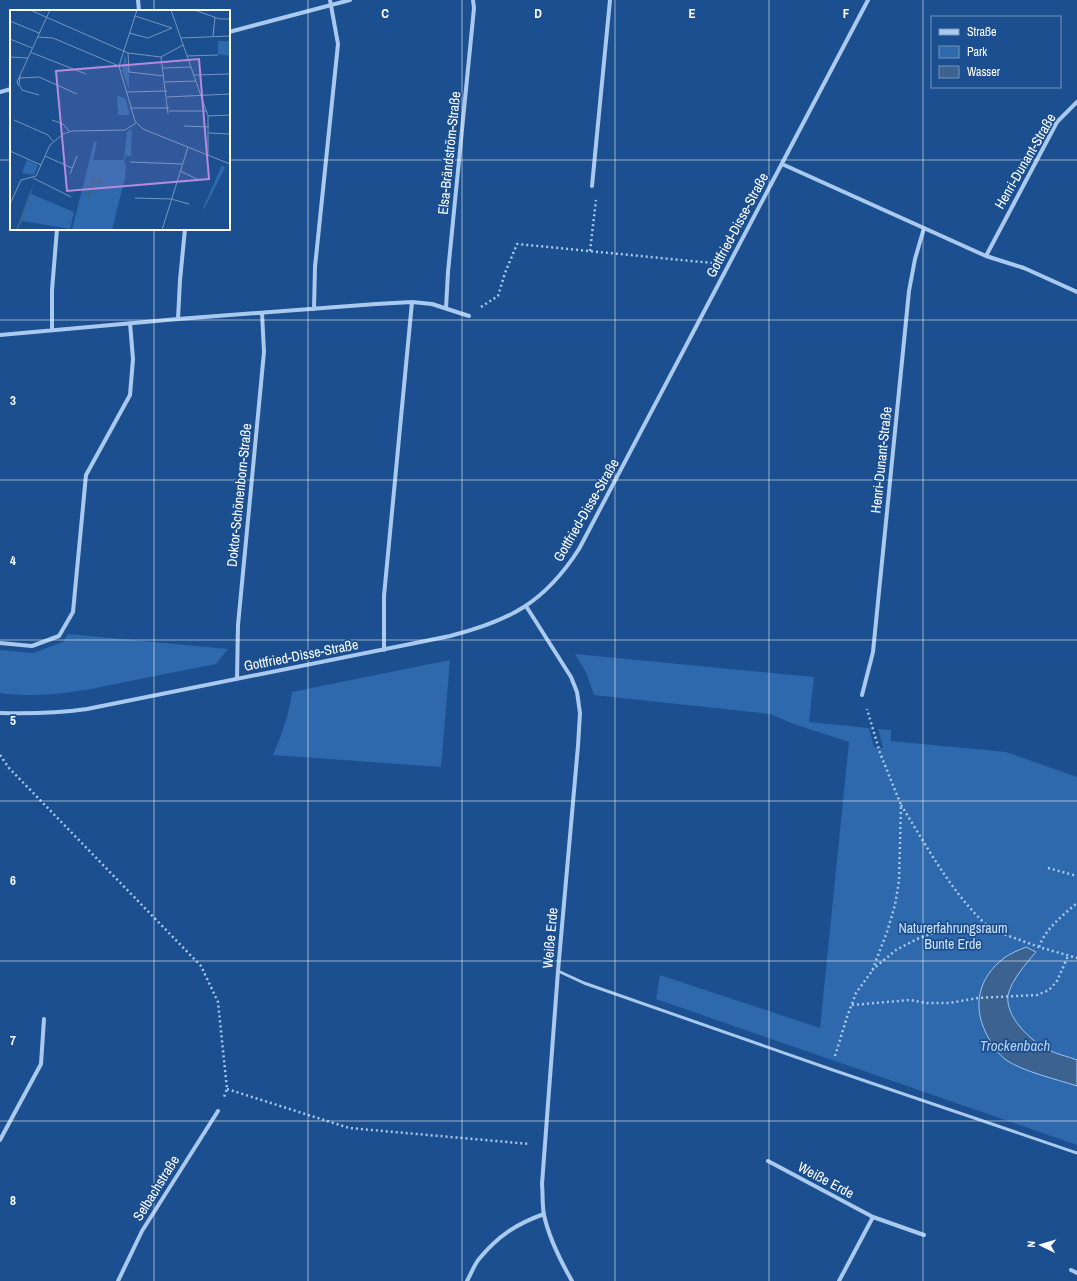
<svg xmlns="http://www.w3.org/2000/svg" width="1077" height="1281" font-family="'Archivo Narrow',sans-serif">
<style>
.green{fill:#2e69ad}
.water{fill:#3c6290;stroke:#9cc4f0}
.lines{fill:none;stroke-linecap:round;stroke-linejoin:round}
.path{stroke:#a9c9ee;stroke-width:2.5;stroke-dasharray:2 3;stroke-linecap:butt}
.lane{stroke:#a9c9ee;stroke-width:3}
.street{stroke:#a9c9ee;stroke-width:4}
.grid{fill:none;stroke:#fff;stroke-width:1;stroke-opacity:0.55}
.labels{text-anchor:middle;stroke-width:3.5;stroke-linejoin:round;paint-order:stroke}
.street-label{font-size:14px;fill:#fff;stroke:#1b4f8f}
.park-label{font-size:14px;fill:#cfe3fa;stroke:#1b4f8f}
.water-label{font-size:15px;font-style:italic;fill:#b5d3f5;stroke:#1b4f8f}
.inset-river{fill:none;stroke:#3c6290;stroke-width:2}
.inset-road{fill:none;stroke:#7695bc;stroke-width:1}
.view{fill:#b68bdc;fill-opacity:0.15;stroke:#b68bdc;stroke-width:2}
.inset-edge{fill:none;stroke:#fff;stroke-width:2}
.grid-label{font-size:13px;text-anchor:middle;font-weight:bold;fill:#fff;stroke:#1b4f8f;stroke-width:3.5;stroke-linejoin:round;paint-order:stroke}
</style>
<rect width="100%" height="100%" fill="#1b4f8f"/>
<path class="green" d="M 68,634 L 228,649 L 216,664 C 186,670 155,676 125,682 C 83,691 43,699 0,693 L 0,650 L 33,653 L 63,642 Z
M 575,654 L 814,677 L 809,722 L 869,728 L 874,747 L 883,748 L 878,729 L 891,730 L 891,741 L 1006,752 L 1077,777 L 1077,1145 L 656,999 L 660,975 L 820,1028 L 849,742 L 791,723 L 770,714 L 594,695 L 586,672 Z
M 450,660 L 441,767 L 273,755 C 282,734 289,715 292,692 Z"/>
<path class="water" d="M 1026,947 L 1036,952 C 1027,962 1011,981 1008,995 C 1005,1016 1029,1039 1045,1048 C 1055,1054 1067,1056 1077,1060 L 1077,1086 C 1056,1079 1024,1072 1006,1060 C 997,1053 991,1043 986,1033 C 972,1005 979,977 1004,958 C 1011,953 1019,950 1026,947 Z"/>
<g class="lines">
<path class="path" d="M 590,251 L 596,200
M 481,307 L 498,296 L 505,273 L 517,244 L 712,263
M 0,755 L 9,768 L 201,966 L 218,1002 L 227,1089 L 224,1097
M 901,805 C 923,840 943,877 970,908 C 976,915 983,922 990,928
M 1048,868 L 1077,876
M 1039,947 C 1046,928 1062,916 1077,903
M 872,970 L 896,950 L 917,939 L 936,932 L 974,928 L 990,929 L 1039,947 L 1077,958
M 852,1005 L 910,1000 L 927,1003 L 949,1003 L 978,998 L 1037,995 L 1049,990 L 1057,981 L 1068,956
M 835,1056 L 847,1017 L 856,993 L 872,971 L 887,932 L 895,905 L 899,881 L 901,805 L 880,753 L 867,709
M 227,1089 L 349,1128 L 530,1144"/>
<path class="lane" d="M 558,971 L 584,983 L 830,1069 L 1077,1153"/>
<path class="street" d="M 138,0 L 139,11
M 229,32 L 350,0
M 0,92 L 11,89
M 782,164 L 986,256 L 1024,268 L 1077,292
M 592,186 L 610,0
M 986,256 L 1057,122 L 1077,102
M 446,308 L 448,272 L 474,8 L 473,0
M 314,309 L 315,267 L 338,44 L 330,0
M 178,319 L 180,280 L 185,229
M 52,330 L 52,290 L 57,229
M 0,335 L 178,319 L 376,304 L 412,302 L 432,304 L 469,316
M 526,606 L 571,677 L 577,692 L 580,713 L 578,746 L 558,971 L 542,1184 C 543,1194 542,1205 544,1215 C 549,1238 560,1260 572,1281
M 0,643 L 32,646 L 59,636 L 73,612 L 86,475 L 130,395 L 133,359 L 130,323
M 384,650 L 384,596 L 412,302
M 237,679 L 238,625 L 264,352 L 262,313
M 862,695 L 873,652 L 909,291 L 915,259 L 924,228
M 0,713 C 30,714 58,713 87,709 L 450,636 C 510,621 545,602 579,549 L 868,0
M 0,1140 L 41,1064 L 44,1019
M 768,1161 L 873,1217 L 924,1235
M 1071,1270 L 1077,1273
M 118,1281 L 142,1231 L 218,1111
M 467,1281 C 471,1274 474,1265 479,1259 C 498,1236 516,1224 544,1214
M 839,1281 L 873,1217"/>
</g>
<path class="grid" d="M 154,0 L 154,11M 308,0 L 308,1281M 462,0 L 462,1281M 615,0 L 615,1281M 769,0 L 769,1281M 923,0 L 923,1281M 0,160 L 11,160M 229,160 L 1077,160M 154,229 L 154,1281M 0,320 L 1077,320M 0,480 L 1077,480M 0,640 L 1077,640M 0,801 L 1077,801M 0,961 L 1077,961M 0,1121 L 1077,1121"/>
<g class="labels">
<g class="street-label">
<text transform="translate(449 153) rotate(-84)" y="5">Elsa-Brändström-Straße</text>
<text transform="translate(1025 161) rotate(-60)" y="5">Henri-Dunant-Straße</text>
<text transform="translate(737 225) rotate(-62)" y="5">Gottfried-Disse-Straße</text>
<text transform="translate(881 460) rotate(-84)" y="5">Henri-Dunant-Straße</text>
<text transform="translate(239 495) rotate(-84)" y="5">Doktor-Schönenborn-Straße</text>
<text transform="translate(586 510) rotate(-60)" y="5">Gottfried-Disse-Straße</text>
<text transform="translate(301 655) rotate(-11)" y="5">Gottfried-Disse-Straße</text>
<text transform="translate(550 938) rotate(-85)" y="5">Weiße Erde</text>
<text transform="translate(826 1180) rotate(28)" y="5">Weiße Erde</text>
<text transform="translate(156 1188) rotate(-58)" y="5">Selbachstraße</text>
</g>
<g class="park-label">
<text x="953" y="933">Naturerfahrungsraum<tspan x="953" dy="16">Bunte Erde</tspan></text>
</g>
<g class="water-label">
<text x="1015" y="1051">Trockenbach</text>
</g>
</g>
<g transform="translate(10 10)">
<rect width="220" height="220" fill="#1b4f8f"/>
<path d="M 208,31 L 220,31 L 220,46 L 208,44 ZM 115,44 L 119,62 L 119,80 L 112,60 ZM 107,86 L 115,88 L 120,105 L 108,105 ZM 122,119 L 121,146 L 116,146 L 114,153 L 116,154 L 115,168 L 102,220 L 62,220 L 84,132 L 87,132 L 83,150 L 114,150 L 117,122 ZM 17,150 L 28,155 L 24,165 L 12,163 ZM 212,155 L 215,158 L 194,199 L 193,198 ZM 24,172 L 21,184 L 64,202 L 60,219 L 12,211 L 7,220 Z" fill="#2e69ad"/>
<path d="M 86,167 L 91,169 L 93,173 L 85,172 L 80,187 L 77,187 L 81,171 Z" fill="#3c6290"/>
<path class="inset-river" d="M 7,220 L 20,184"/>
<path class="inset-road" d="M 20,0 L 118,43 L 151,47M 127,0 L 109,56 L 125,111 L 133,119 L 220,154M 161,0 L 198,106 L 198,146M 184,0 L 210,9 L 220,9M 125,6 L 162,18M 0,11 L 29,23M 119,23 L 138,28 L 162,18M 203,26 L 205,7M 28,27 L 43,28 L 109,56M 171,28 L 220,26M 0,29 L 22,38M 20,42 L 76,64M 118,43 L 119,62 L 154,66M 177,46 L 208,45M 0,47 L 18,48M 153,58 L 181,57M 10,65 L 9,76 L 7,72 L 40,0M 184,65 L 220,64M 10,68 L 29,67 L 67,84M 155,72 L 186,71M 10,76 L 12,80 L 29,85M 116,82 L 157,81M 157,87 L 220,84M 120,98 L 159,98M 159,101 L 197,101M 158,104 L 151,47 L 173,35M 198,106 L 220,105M 4,110 L 38,125 L 43,131M 42,110 L 53,114 L 59,121M 174,116 L 199,117M 199,123 L 220,124M 0,141 L 31,155M 35,146 L 62,158M 120,152 L 172,154M 170,161 L 189,170M 60,164 L 67,146M 23,168 L 61,187M 125,188 L 161,189 L 179,194M 0,194 L 11,170 L 26,166 L 40,135 L 53,124 L 62,121 L 115,120 L 126,113M 152,220 L 178,137"/>
<path class="view" d="M 189,49 L 199,169 L 57,181 L 46,61 Z"/>
<rect width="220" height="220" class="inset-edge"/>
</g>
<g class="grid-label">
<text x="385" y="18">C</text>
<text x="538" y="18">D</text>
<text x="692" y="18">E</text>
<text x="846" y="18">F</text>
<text x="13" y="405">3</text>
<text x="13" y="565">4</text>
<text x="13" y="725">5</text>
<text x="13" y="885">6</text>
<text x="13" y="1045">7</text>
<text x="13" y="1205">8</text>
</g>
<rect x="931" y="16" width="130" height="72" fill="#1b4f8f" stroke="#7695bc"/>
<rect x="939" y="29" width="20" height="6" fill="#a9c9ee" stroke="#7695bc"/>
<text x="967" y="36" font-size="12" fill="#ffffff">Straße</text>
<rect x="939" y="46" width="20" height="12" fill="#2e69ad" stroke="#7695bc"/>
<text x="967" y="56" font-size="12" fill="#ffffff">Park</text>
<rect x="939" y="66" width="20" height="12" fill="#3c6290" stroke="#7695bc"/>
<text x="967" y="76" font-size="12" fill="#ffffff">Wasser</text>
<g transform="translate(1041 1245) rotate(275)" stroke="#1b4f8f" stroke-width="3" paint-order="stroke">
<path d="M0-3L7 15L0 10L-7 15Z" fill="#ffffff"/>
<text y="-6" font-size="11" font-weight="bold" text-anchor="middle" fill="#ffffff">N</text>
</g>
</svg>
